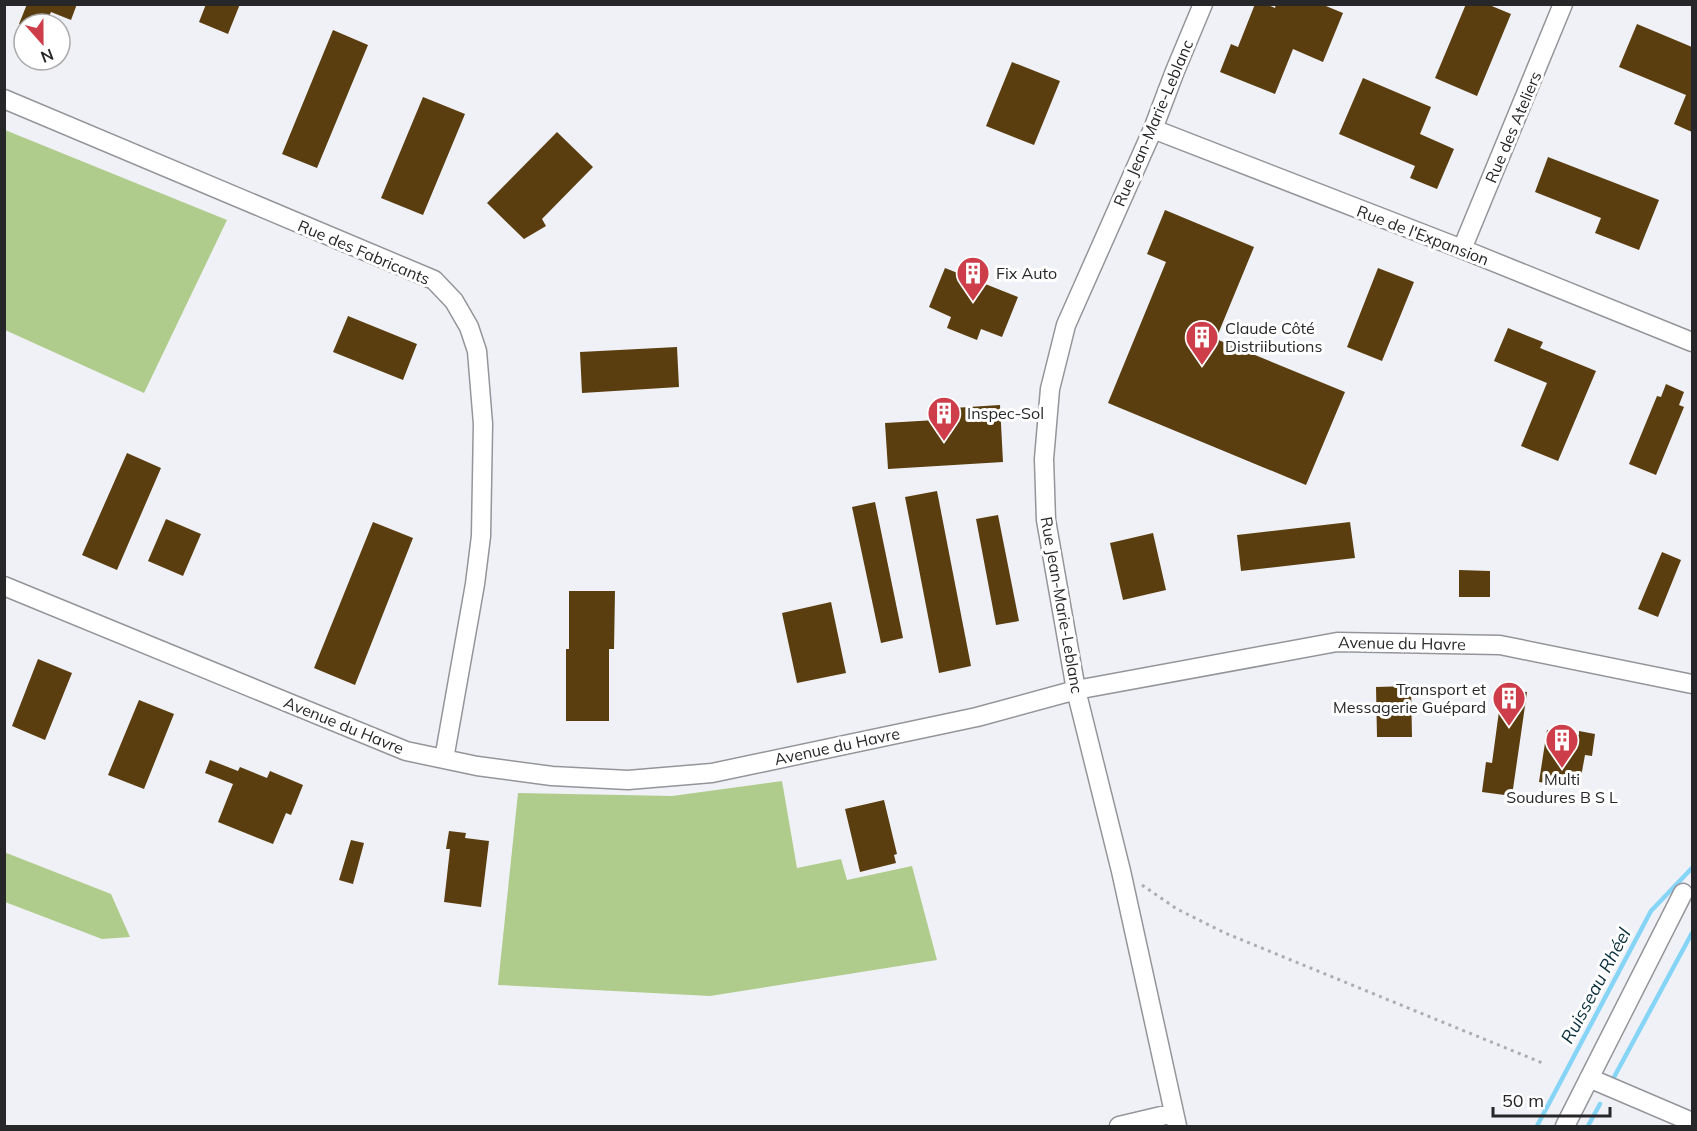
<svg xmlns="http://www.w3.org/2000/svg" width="1697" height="1131" font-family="Mulish,sans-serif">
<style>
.forest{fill:#b0cc8c}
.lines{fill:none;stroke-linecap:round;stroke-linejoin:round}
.stream{stroke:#86d5f6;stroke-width:4.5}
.building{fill:#5a3e0f}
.minor-casing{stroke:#94959a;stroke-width:21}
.path{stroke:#acadb1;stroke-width:3;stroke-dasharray:3 4.5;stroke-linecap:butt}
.minor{stroke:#fff;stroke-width:18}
.labels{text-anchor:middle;stroke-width:6;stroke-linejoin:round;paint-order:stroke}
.street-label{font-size:16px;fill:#272729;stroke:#fff}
.poi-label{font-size:16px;fill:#272729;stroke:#fff;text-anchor:start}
.water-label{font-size:18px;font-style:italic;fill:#082e3b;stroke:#fff}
</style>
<rect width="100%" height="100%" fill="#f0f1f6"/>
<path class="forest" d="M 5,130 L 227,220 L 144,393 L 5,330 Z
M 782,781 L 797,868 L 841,859 L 847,880 L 912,866 L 937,960 L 710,996 L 498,985 L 518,793 L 672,796 Z
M 4,852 L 111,894 L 130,937 L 102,939 L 5,902 Z"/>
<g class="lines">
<path class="stream" d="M 1613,1079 L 1692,933
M 1537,1126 L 1651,911 L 1692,868
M 1588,1126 L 1600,1104"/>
</g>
<path class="building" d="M 27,4 L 77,4 L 71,20 L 51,12 L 46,24 L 19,24 Z
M 206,4 L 240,4 L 228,34 L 199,22 Z
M 1255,4 L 1266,4 L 1275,8 L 1276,4 L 1321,4 L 1343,13 L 1323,62 L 1293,49 L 1275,94 L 1220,72 L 1231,44 L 1238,47 Z
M 1466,4 L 1487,4 L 1511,14 L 1477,96 L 1435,78 Z
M 1637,24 L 1692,47 L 1692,132 L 1674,124 L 1686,95 L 1619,67 Z
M 333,30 L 368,45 L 317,168 L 282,154 Z
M 1012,62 L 1060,81 L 1034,145 L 986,126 Z
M 1363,78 L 1431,107 L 1420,134 L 1454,149 L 1437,189 L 1410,178 L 1415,166 L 1339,134 Z
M 423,97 L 465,114 L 423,215 L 381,198 Z
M 557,132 L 593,167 L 542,219 L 546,226 L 524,239 L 487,203 Z
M 1548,157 L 1659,200 L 1639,250 L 1595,233 L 1601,218 L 1535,192 Z
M 1165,210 L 1254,247 L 1216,339 L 1345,392 L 1306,485 L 1108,403 L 1166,262 L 1147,254 Z
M 945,268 L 1018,297 L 1002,337 L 981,329 L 977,340 L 947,328 L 951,317 L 929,307 Z
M 1378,268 L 1414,282 L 1382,361 L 1347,347 Z
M 348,316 L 417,344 L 403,380 L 333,352 Z
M 1508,328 L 1543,342 L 1540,348 L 1596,371 L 1558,461 L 1521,446 L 1547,383 L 1494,361 Z
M 677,347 L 679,387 L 582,393 L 580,352 Z
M 1666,384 L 1684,392 L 1679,405 L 1684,407 L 1656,475 L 1629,464 L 1657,396 L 1661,397 Z
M 1000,405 L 1003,462 L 888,469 L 885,423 L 953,419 L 953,408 Z
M 127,453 L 161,468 L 117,570 L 82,555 Z
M 937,491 L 971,666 L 939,673 L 905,497 Z
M 875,502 L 903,638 L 881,643 L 852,507 Z
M 998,515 L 1019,621 L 996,625 L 976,519 Z
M 166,519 L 201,534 L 183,576 L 148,561 Z
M 373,522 L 413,538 L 355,685 L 314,668 Z
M 1350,522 L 1355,558 L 1241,571 L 1237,535 Z
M 1153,533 L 1166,590 L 1123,600 L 1110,543 Z
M 1662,552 L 1681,560 L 1658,617 L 1638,609 Z
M 1459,570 L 1490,571 L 1490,597 L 1459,597 Z
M 569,591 L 615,591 L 614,649 L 609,649 L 609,721 L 566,721 L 566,649 L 569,649 Z
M 831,602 L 846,673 L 797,683 L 782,613 Z
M 38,659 L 72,673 L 45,740 L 12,726 Z
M 1411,686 L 1412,737 L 1377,737 L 1376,687 Z
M 1502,689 L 1527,692 L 1512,796 L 1482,792 L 1486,762 L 1492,763 Z
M 139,700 L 174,714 L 144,789 L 108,775 Z
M 1547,730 L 1579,735 L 1579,731 L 1595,734 L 1592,756 L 1585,755 L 1579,788 L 1539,782 Z
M 210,760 L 238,771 L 240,767 L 267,778 L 270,771 L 303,785 L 291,815 L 286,813 L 273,844 L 218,822 L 233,784 L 205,773 Z
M 884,800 L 897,854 L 894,855 L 896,863 L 860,872 L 845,809 Z
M 449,831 L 466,833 L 465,838 L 489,841 L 481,907 L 444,902 L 450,849 L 446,849 Z
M 351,840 L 364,843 L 353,884 L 339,880 Z"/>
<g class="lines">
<defs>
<path id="minor" d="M 4,99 L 434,280 L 454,301 L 469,327 L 477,351 L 483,424 L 481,536 L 475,584 L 444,759
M 1153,129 L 1462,249 L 1692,342
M 1462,249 L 1563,4
M 4,586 L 406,751 L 477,766 L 552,776 L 628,780 L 712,773 L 977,717 L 1076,690 L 1337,642 L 1500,645 L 1692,684
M 1589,1078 L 1692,1122
M 1119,1126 L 1174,1113
M 1177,1126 L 1121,871 L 1076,690 L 1046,520 L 1044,459 L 1050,389 L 1066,325 L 1153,129 L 1175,71 L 1203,4
M 1565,1126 L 1683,893"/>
</defs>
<use href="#minor" class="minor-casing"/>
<path class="path" d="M 1142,885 L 1177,909 L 1225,933 L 1545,1064"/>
<use href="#minor" class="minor"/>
</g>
<defs>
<symbol id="building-pin" viewBox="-11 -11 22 30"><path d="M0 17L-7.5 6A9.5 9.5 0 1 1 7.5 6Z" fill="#ce3e4a" stroke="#fff"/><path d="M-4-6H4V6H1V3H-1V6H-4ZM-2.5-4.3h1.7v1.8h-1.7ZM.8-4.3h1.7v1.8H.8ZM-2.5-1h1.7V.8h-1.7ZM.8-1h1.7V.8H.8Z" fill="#fff"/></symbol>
</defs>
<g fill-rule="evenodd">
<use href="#building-pin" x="954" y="254" width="38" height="52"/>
<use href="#building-pin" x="1183" y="318" width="38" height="52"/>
<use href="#building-pin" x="925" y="394" width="38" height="52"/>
<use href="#building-pin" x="1490" y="679" width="38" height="52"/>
<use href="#building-pin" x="1543" y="721" width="38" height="52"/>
</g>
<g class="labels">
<g class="street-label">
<text transform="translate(1153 123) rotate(-67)" y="6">Rue Jean-Marie-Leblanc</text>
<text transform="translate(1513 127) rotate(-67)" y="6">Rue des Ateliers</text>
<text transform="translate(1423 235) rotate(21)" y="6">Rue de l'Expansion</text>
<text transform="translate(364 252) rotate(23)" y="6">Rue des Fabricants</text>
<text transform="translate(1062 605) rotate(80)" y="6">Rue Jean-Marie-Leblanc</text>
<text transform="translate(1402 643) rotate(1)" y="6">Avenue du Havre</text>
<text transform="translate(344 725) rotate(22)" y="6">Avenue du Havre</text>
<text transform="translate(837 746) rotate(-12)" y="6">Avenue du Havre</text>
</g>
<g class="poi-label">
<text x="996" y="279">Fix Auto</text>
<text x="1225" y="334">Claude Côté<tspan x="1225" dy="18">Distriibutions</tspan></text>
<text x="967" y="419">Inspec-Sol</text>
<text x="1486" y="695" text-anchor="end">Transport et<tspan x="1486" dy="18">Messagerie Guépard</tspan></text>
<text x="1562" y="785" text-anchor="middle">Multi<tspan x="1562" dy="18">Soudures B S L</tspan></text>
</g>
<g class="water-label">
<text transform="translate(1596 986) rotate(-62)" y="6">Ruisseau Rhéel</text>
</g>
</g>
<rect width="1697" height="1131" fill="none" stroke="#272729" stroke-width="12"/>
<g transform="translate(42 42) rotate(159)"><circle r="28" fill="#ffffff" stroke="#a9a9a9" stroke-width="1.5"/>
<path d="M0-4.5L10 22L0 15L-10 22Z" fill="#ce3e4a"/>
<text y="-9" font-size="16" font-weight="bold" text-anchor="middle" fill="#272729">N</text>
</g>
<path d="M1493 1107v9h117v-9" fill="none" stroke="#272729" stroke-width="3"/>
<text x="1502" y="1107" font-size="18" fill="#272729" stroke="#ffffff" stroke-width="4.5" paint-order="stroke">50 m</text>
</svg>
